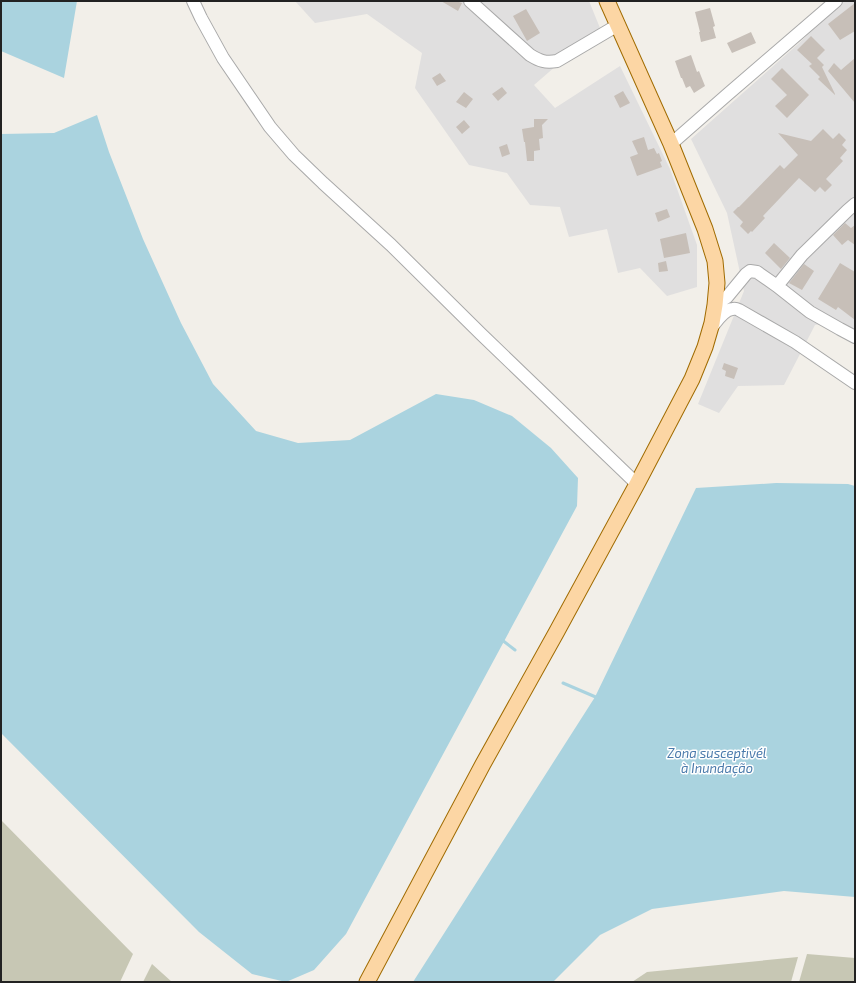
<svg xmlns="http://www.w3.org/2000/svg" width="856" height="983" font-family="'Exo 2',sans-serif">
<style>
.residential{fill:#e0dfdf}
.construction{fill:#c7c7b4}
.water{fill:#aad3df}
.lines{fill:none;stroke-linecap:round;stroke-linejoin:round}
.stream{stroke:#aad3df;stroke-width:3}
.building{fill:#c7bfb8}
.minor-casing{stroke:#a9a9a9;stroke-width:14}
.major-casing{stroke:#a06b00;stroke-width:17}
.minor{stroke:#fff;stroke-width:12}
.major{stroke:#fcd6a4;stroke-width:15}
.labels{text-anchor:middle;stroke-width:3;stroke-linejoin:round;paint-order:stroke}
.water-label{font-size:13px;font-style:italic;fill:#4a7aab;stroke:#fff}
</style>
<rect width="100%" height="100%" fill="#f2efe9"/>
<path class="residential" d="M 295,1 L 589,1 L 600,28 L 534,85 L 555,108 L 620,66 L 670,169 L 697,245 L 697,287 L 667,296 L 640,268 L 618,273 L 607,229 L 569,237 L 560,207 L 530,205 L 507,173 L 469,165 L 415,88 L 422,53 L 367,14 L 315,23 Z
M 843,1 L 855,1 L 855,343 L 821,324 L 815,325 L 784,385 L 738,386 L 719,413 L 698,404 L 744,291 L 727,213 L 691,139 L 797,45 Z"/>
<path class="construction" d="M 1,820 L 133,954 L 120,982 L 1,982 Z
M 807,954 L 855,958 L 855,982 L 799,982 Z
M 798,957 L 791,982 L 632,982 L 647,972 Z
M 152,964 L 172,982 L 143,982 Z"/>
<path class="water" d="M 1,1 L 77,1 L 64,78 L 1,51 Z
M 97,115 L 109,152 L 143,239 L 181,323 L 213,384 L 256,431 L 298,443 L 350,440 L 436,394 L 474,400 L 512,416 L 551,448 L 578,478 L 577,506 L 346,934 L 314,970 L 286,982 L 252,974 L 199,932 L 1,733 L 1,134 L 54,133 Z
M 776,483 L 848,484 L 855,486 L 855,897 L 784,891 L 652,909 L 600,935 L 553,982 L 413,982 L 595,697 L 696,488 Z"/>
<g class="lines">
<path class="stream" d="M 502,640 L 515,650
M 563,683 L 598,698"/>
</g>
<path class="building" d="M 441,1 L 456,1 L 462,3 L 458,11 Z
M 855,3 L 855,31 L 840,40 L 828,24 Z
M 710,8 L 715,26 L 713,27 L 716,38 L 701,42 L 699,32 L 700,32 L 695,12 Z
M 526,9 L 540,33 L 527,41 L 513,16 Z
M 751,32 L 756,43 L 732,53 L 727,43 Z
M 811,36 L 825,50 L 817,58 L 824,65 L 822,67 L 835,94 L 835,95 L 818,79 L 820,77 L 809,66 L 812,64 L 797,50 Z
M 691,55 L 697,72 L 699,71 L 705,86 L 694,93 L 690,86 L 686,88 L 682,78 L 681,78 L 675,61 Z
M 855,58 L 855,103 L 828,71 L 834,63 L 841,70 Z
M 782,68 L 809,95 L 787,118 L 775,106 L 787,95 L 771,79 Z
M 440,73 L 446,81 L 437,86 L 432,78 Z
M 502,87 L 507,93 L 498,101 L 492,94 Z
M 623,91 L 630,103 L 620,108 L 614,96 Z
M 464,92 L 473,99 L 466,108 L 456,102 Z
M 534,119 L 548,119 L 542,125 L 543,138 L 539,139 L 540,150 L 534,151 L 534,161 L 527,161 L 525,142 L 524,142 L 522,129 L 534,127 Z
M 464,120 L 470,127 L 462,134 L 456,127 Z
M 823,129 L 833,139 L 839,133 L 846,140 L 842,145 L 847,150 L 840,158 L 843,161 L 826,179 L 832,185 L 825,192 L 820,187 L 815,192 L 799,178 L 763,216 L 765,218 L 752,232 L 751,231 L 748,234 L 740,226 L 743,222 L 733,212 L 738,207 L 739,207 L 780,165 L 784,169 L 798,155 L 778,133 L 811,141 Z
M 644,137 L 648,150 L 654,148 L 657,154 L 659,153 L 662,161 L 660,162 L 662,167 L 637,176 L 630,157 L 638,154 L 632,141 Z
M 507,144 L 510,154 L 502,157 L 499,147 Z
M 667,209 L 670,217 L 658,222 L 655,213 Z
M 845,223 L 851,228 L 855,225 L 855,245 L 848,240 L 842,245 L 833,235 Z
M 686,233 L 690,253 L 664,258 L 660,239 Z
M 774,243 L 790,258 L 781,269 L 765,253 Z
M 666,261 L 668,271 L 659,272 L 658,263 Z
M 840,263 L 855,272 L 855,320 L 838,307 L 836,310 L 818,299 Z
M 804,264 L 814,271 L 802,290 L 789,283 Z
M 724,363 L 738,368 L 734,379 L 725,376 L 726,371 L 722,369 Z"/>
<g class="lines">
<defs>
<path id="minor" d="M 193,1 L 201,18 L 223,58 L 270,127 L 294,155 L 323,183 L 391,245 L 481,334 L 637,484
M 470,1 L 530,55 C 540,61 545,63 557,61 L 618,25
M 671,144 L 728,94 L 836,1
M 777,286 L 802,255 L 848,210 L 855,204
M 715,305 L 727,297 L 746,274 L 750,271 L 757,272 L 777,286 L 810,312 L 840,329 L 855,337
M 711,328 C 716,322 724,309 733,309 C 735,308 737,309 739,310 L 795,342 L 855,383"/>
<path id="major" d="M 367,982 L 483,764 L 556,633 L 637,484 L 692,379 L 705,347 L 712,323 L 715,305 L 717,283 L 715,261 L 705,229 L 671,144 L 607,1"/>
</defs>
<use href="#minor" class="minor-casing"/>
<use href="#major" class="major-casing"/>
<use href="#minor" class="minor"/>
<use href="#major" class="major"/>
</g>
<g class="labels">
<g class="water-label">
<text x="717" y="758">Zona susceptivél<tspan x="717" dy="15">à Inundação</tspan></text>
</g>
</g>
<rect width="856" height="983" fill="none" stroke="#222222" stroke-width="4"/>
</svg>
